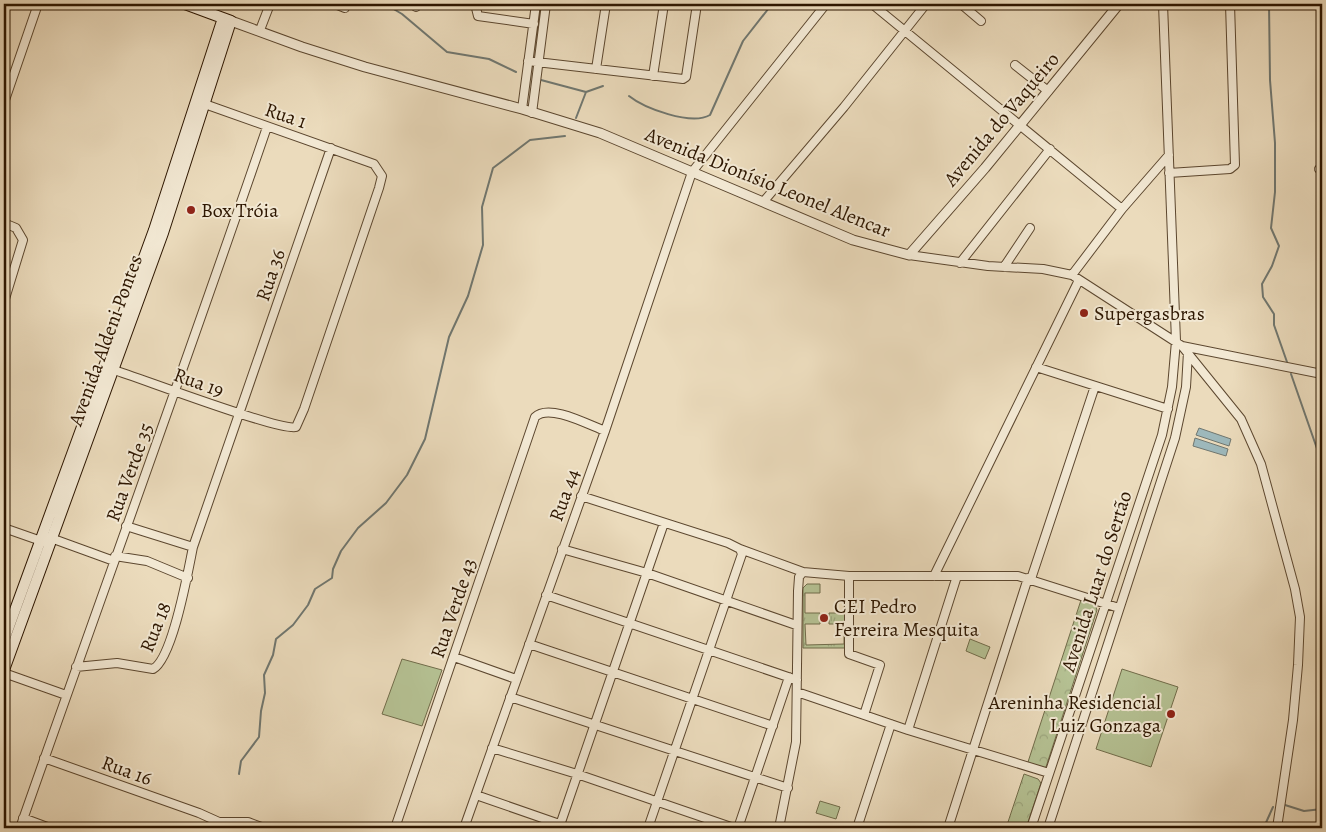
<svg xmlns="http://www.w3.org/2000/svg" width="1326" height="832" font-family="Alegreya,serif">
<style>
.grass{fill:url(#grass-tufts);stroke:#716c4a}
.park{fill:url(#park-crowns);stroke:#716c4a}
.pitch{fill:#b5c193;stroke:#716c4a}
.water{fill:#9db8bb;stroke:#707770}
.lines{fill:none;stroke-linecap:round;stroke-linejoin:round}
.stream{stroke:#707770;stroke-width:2}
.minor-casing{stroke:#5c472f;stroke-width:10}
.tertiary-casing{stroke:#5c472f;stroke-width:11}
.secondary-casing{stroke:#2d1600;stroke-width:12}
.minor{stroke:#f2e8d3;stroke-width:8}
.tertiary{stroke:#f2e8d3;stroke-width:9}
.secondary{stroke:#f2e8d3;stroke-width:10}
.poi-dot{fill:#8f2418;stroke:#f2e8d3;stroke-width:2}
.labels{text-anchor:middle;stroke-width:4;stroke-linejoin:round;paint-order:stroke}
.street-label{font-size:20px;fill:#2d1600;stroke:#f2e8d3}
.poi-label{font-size:20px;fill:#2d1600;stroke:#f2e8d3;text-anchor:start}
</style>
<defs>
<pattern id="grass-tufts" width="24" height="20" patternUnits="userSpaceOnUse" patternTransform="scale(1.25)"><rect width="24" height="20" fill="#b5c193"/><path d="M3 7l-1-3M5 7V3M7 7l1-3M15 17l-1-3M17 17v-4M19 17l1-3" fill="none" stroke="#9ca57d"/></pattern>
<pattern id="park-crowns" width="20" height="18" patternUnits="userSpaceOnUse" patternTransform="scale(1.25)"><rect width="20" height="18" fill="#b5c193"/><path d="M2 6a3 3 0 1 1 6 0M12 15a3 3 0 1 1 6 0" fill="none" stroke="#9ca57d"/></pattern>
</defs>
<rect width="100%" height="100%" fill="#ebdbbc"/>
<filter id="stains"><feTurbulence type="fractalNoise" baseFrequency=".004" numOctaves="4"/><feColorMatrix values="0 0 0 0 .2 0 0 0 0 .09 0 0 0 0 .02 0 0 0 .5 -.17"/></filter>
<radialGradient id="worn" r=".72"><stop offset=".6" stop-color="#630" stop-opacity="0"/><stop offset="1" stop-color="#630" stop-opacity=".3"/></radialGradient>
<path class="grass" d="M 807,584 L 820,584 L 820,593 L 805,593 L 805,613 L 820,613 L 820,624 L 805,624 L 806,645 L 844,644 L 844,624 L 829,624 L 829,613 L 844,613 L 845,593 L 845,648 L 803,648 L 803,588 Z"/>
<path class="park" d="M 1081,600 L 1095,605 L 1097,610 L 1046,767 L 1042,769 L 1027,765 Z
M 1024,774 L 1038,779 L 1041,783 L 1026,828 L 1006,828 Z"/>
<path class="pitch" d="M 970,639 L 990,647 L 985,659 L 966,651 Z
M 402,659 L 442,670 L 422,726 L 382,714 Z
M 1122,669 L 1178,687 L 1151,767 L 1096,749 Z
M 820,801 L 840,807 L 836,819 L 816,813 Z"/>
<path class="water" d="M 1199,428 L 1231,439 L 1229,446 L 1196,435 Z
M 1195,438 L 1228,449 L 1226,456 L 1193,446 Z"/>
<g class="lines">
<path class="stream" d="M 385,4 L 402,14 L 447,52 L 489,59 L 516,72
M 1269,4 L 1270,80 L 1275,143 L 1275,192 L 1271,228 L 1279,246 L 1272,266 L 1262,284 L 1263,297 L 1274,314 L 1274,325 L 1287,362
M 541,80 L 586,92
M 629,96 C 644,108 691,126 710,115 L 743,41 L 772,4
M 576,118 L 586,92 L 603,86
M 1291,374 L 1322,463
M 239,774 L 241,761 L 259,737 L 261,711 L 265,693 L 264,675 L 273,655 L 276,639 L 293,625 L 308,605 L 315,589 L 332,578 L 333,569 L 341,551 L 358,528 L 386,503 L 407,475 L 425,439 L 449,337 L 468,296 L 483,245 L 482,207 L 493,168 L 530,140 L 565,136
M 1285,805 L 1304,811 L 1322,809
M 1217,828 L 1238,825 L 1242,828
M 1253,828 L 1264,827 L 1273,807"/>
<defs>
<path id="minor" d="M 335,4 L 345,8
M 475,4 L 478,16 L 534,24
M 872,4 L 1122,209
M 961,4 L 981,21
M 416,7 L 416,4
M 260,30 L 270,4
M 528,61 L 683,79 L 686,77 L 697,4
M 1015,65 L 1048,91
M 596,69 L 606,4
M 653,76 L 664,4
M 4,103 L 38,4
M 522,109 L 536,4
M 532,113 L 546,4
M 1319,169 L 1322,172
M 1169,173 L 1230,169 L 1235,165 L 1230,4
M 764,201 L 844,107 L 926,4
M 4,223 L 16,228 L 23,240 L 4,302
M 909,255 L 988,266 L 1043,269 L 1072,275 L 1182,346 L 1241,419 L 1261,464 L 1295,589 L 1300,617 L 1298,665 L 1293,720 L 1277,828
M 960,263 L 1050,149
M 1004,267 L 1030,228
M 1072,275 L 1122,209 L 1169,155
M 1182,346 L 1322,374
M 1036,367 L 1168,409
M 114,370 C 140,378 281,432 296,427 L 304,409 L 379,188 L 382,176 L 374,164 L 199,102
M 581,496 L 728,543 L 740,549 L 742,554 L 648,828
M 126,526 L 193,547
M 4,528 L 44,542
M 48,537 L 114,561
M 562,549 L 647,573 L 796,625
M 740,549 L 803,572
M 115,556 L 147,561 L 188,578
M 849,576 L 849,654 L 880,665 L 864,715
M 934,576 L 1079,280
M 1031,579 L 1095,386
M 546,595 L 797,680
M 529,644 L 773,726
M 454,657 L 516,679
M 76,667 L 117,663 L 153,669 C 173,658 188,571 193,547 L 331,148
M 4,673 L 66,695
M 797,692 L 908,730 L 1049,773
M 510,697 L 788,788
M 908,730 L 957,576
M 492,748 L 577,774 L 734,828
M 44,758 L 199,813 L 219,822 L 217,828
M 476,795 L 571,828
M 23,818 L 50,828
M 219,822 L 248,822 L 264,828
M 20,828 C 102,594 187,361 267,127
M 395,828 L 535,417 C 549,403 589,425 605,431
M 464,828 L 605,431 L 692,172 L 826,4
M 559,828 L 664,523
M 738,828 L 789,677
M 779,828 L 796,742 L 798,591 L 799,577 L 803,572 L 849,576 L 1018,576 L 1119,608
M 857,828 L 891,724
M 948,828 L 1028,578
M 1031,828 L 1162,435 L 1172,387 L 1176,341 L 1163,4
M 1048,828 L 1175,438 L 1186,387 L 1188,352"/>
<path id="tertiary" d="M 231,21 L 302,47 L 365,67 L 522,109 L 600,133 L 853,240 L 909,255 L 985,168 L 1119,4"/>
<path id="secondary" d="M 4,640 L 154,230 L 223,18
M 4,670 L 163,233 L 231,21 L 185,4"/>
</defs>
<use href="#minor" class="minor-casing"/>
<use href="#tertiary" class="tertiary-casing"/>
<use href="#secondary" class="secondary-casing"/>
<use href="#minor" class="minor"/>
<use href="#tertiary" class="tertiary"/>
<use href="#secondary" class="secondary"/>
</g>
<g class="poi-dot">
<circle cx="191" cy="210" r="5"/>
<circle cx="1084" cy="313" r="5"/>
<circle cx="824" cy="618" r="5"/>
<circle cx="1171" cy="714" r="5"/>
</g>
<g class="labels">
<g class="street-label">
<text transform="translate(286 115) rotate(19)" y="7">Rua 1</text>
<text transform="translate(1001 119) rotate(-50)" y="7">Avenida do Vaqueiro</text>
<text transform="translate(768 182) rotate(22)" y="7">Avenida Dionísio Leonel Alencar</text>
<text transform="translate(270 275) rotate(-71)" y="7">Rua 36</text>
<text transform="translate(105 340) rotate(-70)" y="7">Avenida Aldeni Pontes</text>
<text transform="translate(199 382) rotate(20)" y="7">Rua 19</text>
<text transform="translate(129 472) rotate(-70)" y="7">Rua Verde 35</text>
<text transform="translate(564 495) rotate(-70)" y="7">Rua 44</text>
<text transform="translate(1096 581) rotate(-72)" y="7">Avenida Luar do Sertão</text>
<text transform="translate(453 608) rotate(-71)" y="7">Rua Verde 43</text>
<text transform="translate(155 627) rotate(-68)" y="7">Rua 18</text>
<text transform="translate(127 770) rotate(20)" y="7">Rua 16</text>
</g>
<g class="poi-label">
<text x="201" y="217">Box Tróia</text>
<text x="1094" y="320">Supergasbras</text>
<text x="834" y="613">CEI Pedro<tspan x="834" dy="23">Ferreira Mesquita</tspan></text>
<text x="1161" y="709" text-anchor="end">Areninha Residencial<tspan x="1161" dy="23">Luiz Gonzaga</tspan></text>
</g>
</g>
<rect width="1326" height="832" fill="none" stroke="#ebdbbc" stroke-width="20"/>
<rect x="5" y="5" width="1316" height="822" fill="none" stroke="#2d1600" stroke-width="2.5"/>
<rect x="10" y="10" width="1306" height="812" fill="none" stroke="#2d1600"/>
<rect width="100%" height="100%" filter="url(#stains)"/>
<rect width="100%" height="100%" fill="url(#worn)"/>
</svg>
